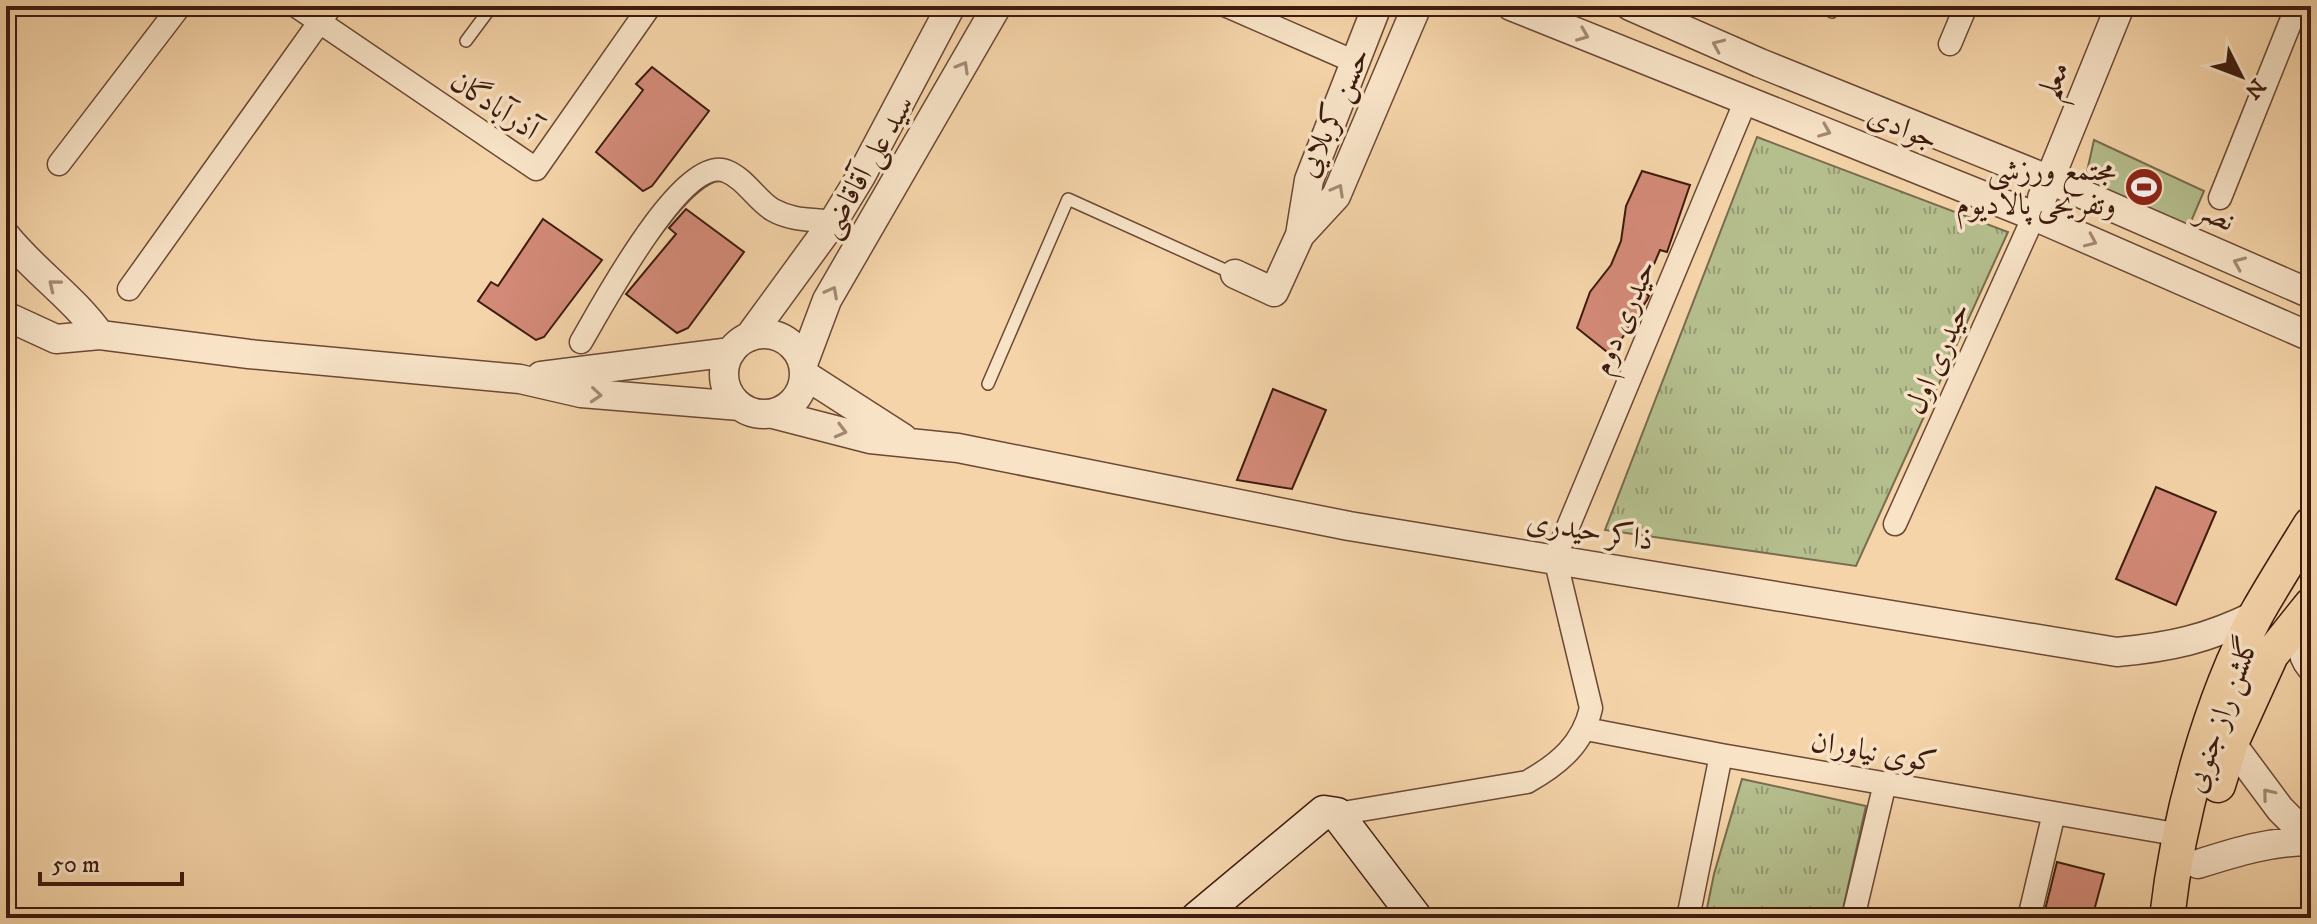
<svg xmlns="http://www.w3.org/2000/svg" width="2317" height="924" font-family="'IM FELL DW Pica',Amiri,serif">
<style>
.grass{fill:url(#grass-tufts);stroke:#796c4e;stroke-width:2}
.garden{fill:#b5be8d;stroke:#796c4e;stroke-width:2}
.building{fill:#d38a78;stroke:#3d1b0e;stroke-width:2}
.lines{fill:none;stroke-linecap:round;stroke-linejoin:round}
.service-casing{stroke:#6b4935;stroke-width:14}
.minor-casing{stroke:#6b4935;stroke-width:25}
.tertiary-casing{stroke:#6b4935;stroke-width:31}
.secondary-casing{stroke:#3d1b0e;stroke-width:35}
.primary-casing{stroke:#3d1b0e;stroke-width:37}
.service{stroke:#f8e3c7;stroke-width:11}
.minor{stroke:#f8e3c7;stroke-width:22}
.tertiary{stroke:#f8e3c7;stroke-width:28}
.secondary{stroke:#f8e3c7;stroke-width:32}
.primary{stroke:#f5d4a9;stroke-width:34}
.oneway{stroke:#a48974}
.labels{text-anchor:middle;stroke-width:7;stroke-linejoin:round;paint-order:stroke}
.street-label{font-size:30px;fill:#3d1b0e;stroke:#f8e3c7}
.poi-label{font-size:30px;fill:#3d1b0e;stroke:#f8e3c7;text-anchor:end}
</style>
<defs>
<pattern id="grass-tufts" width="24" height="20" patternUnits="userSpaceOnUse" patternTransform="scale(2)"><rect width="24" height="20" fill="#b5be8d"/><path d="M3 7l-1-3M5 7V3M7 7l1-3M15 17l-1-3M17 17v-4M19 17l1-3" fill="none" stroke="#949a72"/></pattern>
</defs>
<rect width="100%" height="100%" fill="#f5d4a9"/>
<filter id="stains"><feTurbulence type="fractalNoise" baseFrequency=".0025" numOctaves="4"/><feColorMatrix values="0 0 0 0 .2 0 0 0 0 .09 0 0 0 0 .02 0 0 0 .5 -.17"/></filter>
<radialGradient id="worn" r=".72"><stop offset=".6" stop-color="#630" stop-opacity="0"/><stop offset="1" stop-color="#630" stop-opacity=".3"/></radialGradient>
<path class="grass" d="M 1757,137 L 2008,232 L 1856,566 L 1605,530 Z
M 1742,779 L 1866,806 L 1841,918 L 1705,918 L 1714,874 Z"/>
<path class="garden" d="M 2094,140 L 2204,191 L 2187,231 L 2089,184 L 2086,176 Z"/>
<path class="building" d="M 652,67 L 709,111 L 652,186 L 643,191 L 596,152 L 643,90 L 636,84 Z
M 1642,171 L 1690,185 L 1667,252 L 1660,250 L 1643,290 L 1649,296 L 1647,300 L 1611,355 L 1577,328 L 1590,292 L 1611,265 L 1621,241 L 1626,206 Z
M 686,209 L 744,252 L 688,328 L 677,333 L 626,294 L 676,234 L 669,228 Z
M 543,219 L 602,260 L 544,337 L 536,340 L 478,301 L 491,282 L 498,286 Z
M 1273,389 L 1326,410 L 1292,489 L 1237,480 Z
M 2156,487 L 2216,512 L 2176,605 L 2116,579 Z
M 2057,862 L 2104,874 L 2092,918 L 2043,918 Z"/>
<g class="lines">
<defs>
<path id="service" d="M 1832,12 L 1835,6
M 466,41 L 492,6
M 988,384 L 1068,199 L 1234,274"/>
<path id="minor" d="M 296,6 L 536,169 L 650,6
M 1227,6 L 1355,62
M 1950,44 L 1966,6
M 59,164 L 180,6
M 2220,198 L 2297,6
M 129,289 L 331,6
M 581,342 C 601,308 682,155 726,171 C 746,179 756,200 773,210 C 793,221 812,219 833,222
M 1895,524 L 2034,216
M 1586,729 L 1721,755
M 1337,814 L 1527,782 C 1559,764 1583,744 1591,708 L 1555,558 L 1746,100
M 1688,918 L 1721,755 L 2181,835
M 1853,918 L 1885,783
M 2029,918 L 2054,813"/>
<path id="tertiary" d="M 1377,6 L 1309,180 L 1300,235 L 1336,196 L 1417,6
M 1511,6 L 2034,216 L 2311,337
M 1630,6 L 1760,63 L 2050,180 L 2311,294
M 2042,198 L 2120,6
M 6,236 C 35,272 73,297 100,335
M 1235,274 L 1274,292 L 1300,235
M 6,316 L 56,339 L 100,335 L 249,354 L 520,379 L 581,393 L 740,406
M724 374a40 40 0 1 1 80 0a40 40 0 1 1-80 0Z
M 749,337 L 833,222 L 861,176 L 951,6
M 803,364 L 827,300 L 997,6
M 805,375 L 903,438
M 541,376 L 731,352
M 773,414 L 870,439 L 958,448 L 1349,526 L 2117,652 C 2171,647 2207,639 2256,615
M 2311,614 C 2304,633 2296,649 2311,667
M 2231,743 L 2280,809 L 2311,840
M 2198,864 C 2236,852 2271,841 2311,841"/>
<path id="secondary" d="M 1197,918 L 1324,812 L 1337,814 L 1416,918"/>
<path id="primary" d="M 2218,785 L 2231,743 L 2271,655 L 2311,605
M 2167,918 C 2178,819 2210,701 2257,613 C 2274,583 2293,553 2311,524"/>
</defs>
<use href="#service" class="service-casing"/>
<use href="#minor" class="minor-casing"/>
<use href="#tertiary" class="tertiary-casing"/>
<use href="#secondary" class="secondary-casing"/>
<use href="#primary" class="primary-casing"/>
<use href="#service" class="service"/>
<use href="#minor" class="minor"/>
<use href="#tertiary" class="tertiary"/>
<use href="#secondary" class="secondary"/>
<use href="#primary" class="primary"/>
</g>
<defs><path id="oneway-chevron" d="M-2-3.5L2.5 0L-2 3.5" fill="none" stroke-width="1.6" stroke-linecap="round" stroke-linejoin="round" transform="scale(2)"/></defs>
<g class="oneway">
<use href="#oneway-chevron" transform="translate(1583 35) rotate(22)"/>
<use href="#oneway-chevron" transform="translate(1718 45) rotate(-156)"/>
<use href="#oneway-chevron" transform="translate(963 67) rotate(-60)"/>
<use href="#oneway-chevron" transform="translate(1825 131) rotate(22)"/>
<use href="#oneway-chevron" transform="translate(1338 190) rotate(-61)"/>
<use href="#oneway-chevron" transform="translate(2091 241) rotate(24)"/>
<use href="#oneway-chevron" transform="translate(2239 263) rotate(-157)"/>
<use href="#oneway-chevron" transform="translate(54 285) rotate(-141)"/>
<use href="#oneway-chevron" transform="translate(832 292) rotate(-62)"/>
<use href="#oneway-chevron" transform="translate(596 395) rotate(5)"/>
<use href="#oneway-chevron" transform="translate(841 431) rotate(15)"/>
<use href="#oneway-chevron" transform="translate(2268 794) rotate(-129)"/>
</g>
<defs>
<symbol id="stadium-disc" viewBox="-11 -11 22 22"><circle r="9.5" fill="#8f2418" stroke="#f8e3c7"/><path d="M0-5a6.5 5 0 1 0 0 10a6.5 5 0 1 0 0-10ZM-3.5-1.8h7v3.6h-7Z" fill="#fff"/></symbol>
</defs>
<g fill-rule="evenodd">
<use href="#stadium-disc" x="2122" y="165" width="44" height="44"/>
</g>
<g class="labels">
<g class="street-label">
<text transform="translate(2053 80) rotate(-68)" y="10">معلم</text>
<text transform="translate(495 105) rotate(34)" y="10">آذرآبادگان</text>
<text transform="translate(1333 112) rotate(-66)" y="10">حسن کربلایی</text>
<text transform="translate(1903 127) rotate(22)" y="10">جوادی</text>
<text transform="translate(866 166) rotate(-60)" y="10">سید علی آقاقاضی</text>
<text transform="translate(2216 215) rotate(23)" y="10">نصر</text>
<text transform="translate(1623 317) rotate(-67)" y="10">حیدری دوم</text>
<text transform="translate(1937 358) rotate(-66)" y="10">حیدری اول</text>
<text transform="translate(1590 530) rotate(9)" y="10">ذاکر حیدری</text>
<text transform="translate(2221 714) rotate(-70)" y="10">گلشن راز جنوبی</text>
<text transform="translate(1874 751) rotate(10)" y="10">کوی نیاوران</text>
</g>
<g class="poi-label">
<text x="2116" y="180">مجتمع ورزشی<tspan x="2116" dy="34">وتفریحی پالادیوم</tspan></text>
</g>
</g>
<rect width="2317" height="924" fill="none" stroke="#f5d4a9" stroke-width="32"/>
<rect x="8" y="8" width="2301" height="908" fill="none" stroke="#3d1b0e" stroke-width="4"/>
<rect x="16" y="16" width="2285" height="892" fill="none" stroke="#3d1b0e" stroke-width="2"/>
<g transform="translate(2241 76) rotate(132)" stroke="#f8e3c7" stroke-width="6" paint-order="stroke">
<path d="M0-6L14 30L0 20L-14 30Z" fill="#3d1b0e"/>
<text y="-12" font-size="22" font-weight="bold" text-anchor="middle" fill="#3d1b0e">N</text>
</g>
<path d="M40 872v12h142v-12" fill="none" stroke="#3d1b0e" stroke-width="4"/>
<text x="52" y="872" font-size="24" fill="#3d1b0e" stroke="#f8e3c7" stroke-width="6" paint-order="stroke">50 m</text>
<rect width="100%" height="100%" filter="url(#stains)"/>
<rect width="100%" height="100%" fill="url(#worn)"/>
</svg>
